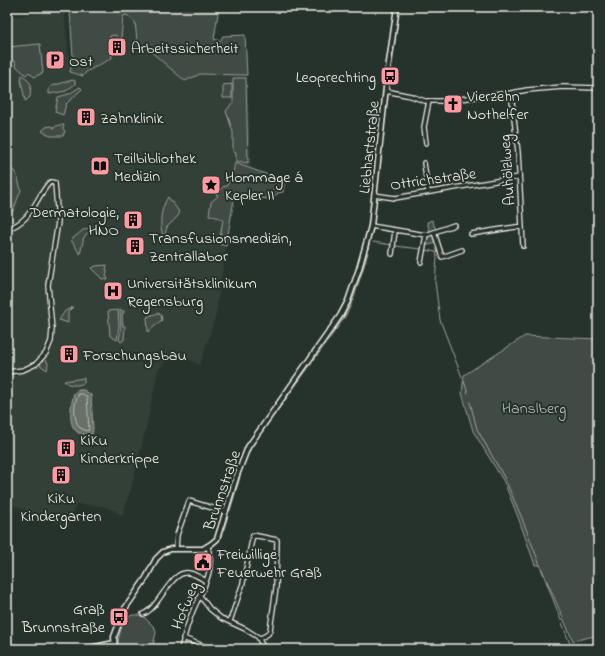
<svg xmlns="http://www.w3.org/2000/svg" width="605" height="656" font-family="'Indie Flower',sans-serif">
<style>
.built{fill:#333f39}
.green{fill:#414b45;stroke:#9a9e96}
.water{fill:#676f68;stroke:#9fa39b}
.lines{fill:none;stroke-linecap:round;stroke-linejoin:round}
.shore{stroke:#bcbdb5;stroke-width:1}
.stream{stroke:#9fa39b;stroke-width:1}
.minor-casing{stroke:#f4f1e8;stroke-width:6}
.tertiary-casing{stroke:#f4f1e8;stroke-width:7}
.minor{stroke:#26332d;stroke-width:3.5}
.tertiary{stroke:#26332d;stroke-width:4}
.labels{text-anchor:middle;stroke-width:4;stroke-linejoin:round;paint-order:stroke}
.poi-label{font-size:16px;fill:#f4f1e8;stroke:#26332d;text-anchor:start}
.street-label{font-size:16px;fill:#f4f1e8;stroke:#26332d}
.park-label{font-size:16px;fill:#bebfb7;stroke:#26332d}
</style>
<rect width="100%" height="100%" fill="#26332d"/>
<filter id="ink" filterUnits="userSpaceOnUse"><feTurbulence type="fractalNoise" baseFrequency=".025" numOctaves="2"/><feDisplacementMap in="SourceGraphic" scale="8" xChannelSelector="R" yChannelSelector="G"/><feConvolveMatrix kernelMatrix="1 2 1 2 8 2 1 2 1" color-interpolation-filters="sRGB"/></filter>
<g filter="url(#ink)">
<path class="built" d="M 64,11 L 70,72 L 75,75 L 83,76 L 86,72 L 112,58 L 110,36 L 116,35 L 119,52 L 124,51 L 121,38 L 123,15 L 127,15 L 135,22 L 138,49 L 149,50 L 185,80 L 200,74 L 247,75 L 251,163 L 250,169 L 235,164 L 229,181 L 226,187 L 223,186 L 216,194 L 218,196 L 209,215 L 223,219 L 219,244 L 226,246 L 216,314 L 200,365 L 173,353 L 158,370 L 147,424 L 131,489 L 122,516 L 115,511 L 102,506 L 76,504 L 69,527 L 7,503 L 7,63 L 15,61 L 27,75 L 40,44 L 7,47 L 7,17 Z"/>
<path class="green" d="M 68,7 L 219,7 L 214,39 L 220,41 L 223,36 L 245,35 L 247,75 L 200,74 L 185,81 L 149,50 L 138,49 L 135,22 L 127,15 L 123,16 L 121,38 L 124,51 L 119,52 L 116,35 L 110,36 L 112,58 L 86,72 L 83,76 L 70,72 L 73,57 L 70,10 Z
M 40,44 L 43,73 L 34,77 L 29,72 L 26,75 L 16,66 L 15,61 L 7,63 L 7,47 Z
M 22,75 L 25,77 L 31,84 L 30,97 L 25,101 L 21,80 Z
M 233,78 L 246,78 L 248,163 L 236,161 L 236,153 L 233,152 L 233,132 L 226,111 L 233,102 Z
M 73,80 L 75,81 L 75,84 L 66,91 L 49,94 L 49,88 L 51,86 Z
M 232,84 L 232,98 L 223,98 L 223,85 Z
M 80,87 L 82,89 L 66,104 L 63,115 L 55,112 L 58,97 L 69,94 Z
M 58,125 L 64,125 L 63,129 L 65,131 L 63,136 L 50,136 L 42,131 L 46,127 L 51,126 L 54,128 Z
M 7,163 L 17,175 L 21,190 L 13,211 L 9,212 L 9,210 L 7,211 L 7,198 L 10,191 L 11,184 L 10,175 L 7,170 Z
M 235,163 L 285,181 L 283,192 L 278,193 L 272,199 L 238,197 L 234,199 L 226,246 L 219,244 L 223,219 L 209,215 L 211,202 L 218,196 L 216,194 L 224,186 L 226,187 L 232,176 Z
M 168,197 L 178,210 L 179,215 L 167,227 L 164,238 C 158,225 161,208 168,197 Z
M 432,220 L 436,230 L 430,232 L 427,222 Z
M 94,226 L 84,237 L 80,254 L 71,240 L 83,230 Z
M 433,233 L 437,243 L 424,246 L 426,235 Z
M 366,253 L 368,253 L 353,301 L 350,299 Z
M 107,265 L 106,270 L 107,270 L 107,274 L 106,275 L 106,276 L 107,277 L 108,280 L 102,279 L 91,268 L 96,266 Z
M 349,302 L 352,303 L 345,317 L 314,360 L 312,358 Z
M 73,307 L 68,312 L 68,323 L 59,320 L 65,311 Z
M 118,310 L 119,326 L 117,340 L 110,336 L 108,311 Z
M 120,310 L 124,311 L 124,313 L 122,313 L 123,326 L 125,326 L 124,340 L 121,342 L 119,340 L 121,329 Z
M 158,313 L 161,315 L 162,320 L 148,332 L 147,317 Z
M 525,336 L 598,339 L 598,635 L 573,641 L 540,565 L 535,565 L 518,517 L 504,482 L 473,431 L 462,393 L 464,375 Z
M 44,357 L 48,363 L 47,370 L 40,365 Z
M 310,361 L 312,363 L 267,425 L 265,423 Z
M 84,378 L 84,383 C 79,386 68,386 64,381 Z
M 238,477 L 240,477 L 230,511 L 228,510 Z
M 133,615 L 142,615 L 155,628 L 156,633 L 152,649 L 118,649 C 117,642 121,626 125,620 C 127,617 130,616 133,615 Z"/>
<path class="water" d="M 77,390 L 84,390 L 91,395 L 93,429 L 92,434 L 89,435 C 65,436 70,408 74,393 Z"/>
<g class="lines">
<path class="shore" d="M 79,394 L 83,394 L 87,397 L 89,430 L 87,431 L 80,428 C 73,420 73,402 79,394 Z"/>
<path class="stream" d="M 392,66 L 398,15
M 373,242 L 392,245
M 395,246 L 421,249
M 368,249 L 372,229
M 425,250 L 436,252 L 437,258 L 435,282 L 440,320 L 462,377
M 365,259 L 367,253
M 352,300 L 364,262
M 331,336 L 343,318 L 350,304
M 313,359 L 328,339
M 464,381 L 468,393
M 470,402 L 477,429 L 504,477 L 521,516 L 540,565
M 267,423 L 310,364
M 252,447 L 264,427
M 245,461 L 250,450
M 240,475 L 243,465
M 237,486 L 239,478
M 233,498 L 236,488
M 229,510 L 233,500
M 224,529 L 228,516
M 541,568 L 572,649"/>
<defs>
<path id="minor" d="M 386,91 L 411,96 L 425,101 L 442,101 L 511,93 L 527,90 L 563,87 L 598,88
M 511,93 L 518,152 L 523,246
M 426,143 L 424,127 L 429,101
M 424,163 L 428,192
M 374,195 L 395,198 L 519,177
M 371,226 L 426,235 L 454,225
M 7,229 C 32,221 34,201 49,183 L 51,182 L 55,183 L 58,222 L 48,285 L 52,329 L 51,341 L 46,353 L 36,364 L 23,370 L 7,372
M 434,232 L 442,257 L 462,250
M 471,234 L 522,226
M 392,254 L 395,231
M 421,262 L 426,235
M 176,549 L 177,535 L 189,501 L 226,512
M 200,596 L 210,609 L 221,618 L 245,629 L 258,637 L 264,649
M 143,614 C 159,609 171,569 189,573 C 195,574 201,578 206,581
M 230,621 L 243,583 L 253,535 L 277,540 L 276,588 L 270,630 L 268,634 L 259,639
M 183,638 L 211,649
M 181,649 C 184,637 187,625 192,613 C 201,591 216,571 208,547"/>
<path id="tertiary" d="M 86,649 L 114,643
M 115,649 L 114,637 L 124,610 L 146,578 L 156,559 L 163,552 L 171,549 L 203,549 L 211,544 L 217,539 L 237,475 L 248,447 L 340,316 L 348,301 L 359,269 L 371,226 L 388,69 L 397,7"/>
</defs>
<use href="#minor" class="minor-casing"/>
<use href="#tertiary" class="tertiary-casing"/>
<use href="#minor" class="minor"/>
<use href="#tertiary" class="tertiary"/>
</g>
</g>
<defs>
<symbol id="building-square" viewBox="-11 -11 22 22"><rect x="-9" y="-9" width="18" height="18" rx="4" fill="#ff9aa2" stroke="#26332d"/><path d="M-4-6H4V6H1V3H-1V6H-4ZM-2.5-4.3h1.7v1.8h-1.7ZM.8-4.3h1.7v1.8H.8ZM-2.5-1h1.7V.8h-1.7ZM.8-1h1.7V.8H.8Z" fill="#111"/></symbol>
<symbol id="parking-square" viewBox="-11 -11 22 22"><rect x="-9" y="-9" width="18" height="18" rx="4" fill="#ff9aa2" stroke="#26332d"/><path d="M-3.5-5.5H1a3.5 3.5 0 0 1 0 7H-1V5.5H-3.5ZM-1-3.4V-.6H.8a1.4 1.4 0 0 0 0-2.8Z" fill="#111"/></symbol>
<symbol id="bus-square" viewBox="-11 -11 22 22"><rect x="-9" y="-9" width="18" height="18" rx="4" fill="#ff9aa2" stroke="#26332d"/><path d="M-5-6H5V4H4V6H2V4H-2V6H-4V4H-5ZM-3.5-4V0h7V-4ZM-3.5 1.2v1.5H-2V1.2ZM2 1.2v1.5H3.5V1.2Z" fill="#111"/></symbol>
<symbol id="church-square" viewBox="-11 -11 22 22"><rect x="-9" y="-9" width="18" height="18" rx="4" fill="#ff9aa2" stroke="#26332d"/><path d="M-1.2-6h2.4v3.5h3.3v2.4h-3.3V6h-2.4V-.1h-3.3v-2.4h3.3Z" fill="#111"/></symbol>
<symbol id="library-square" viewBox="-11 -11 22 22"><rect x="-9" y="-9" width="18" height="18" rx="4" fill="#ff9aa2" stroke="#26332d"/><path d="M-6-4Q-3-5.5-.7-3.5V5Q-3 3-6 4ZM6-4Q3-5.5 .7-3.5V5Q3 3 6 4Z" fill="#111"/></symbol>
<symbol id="sight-square" viewBox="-11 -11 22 22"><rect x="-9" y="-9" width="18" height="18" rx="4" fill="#ff9aa2" stroke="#26332d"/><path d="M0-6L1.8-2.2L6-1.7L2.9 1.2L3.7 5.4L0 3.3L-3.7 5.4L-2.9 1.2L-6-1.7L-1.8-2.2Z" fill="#111"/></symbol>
<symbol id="hospital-square" viewBox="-11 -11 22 22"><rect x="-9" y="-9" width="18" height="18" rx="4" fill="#ff9aa2" stroke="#26332d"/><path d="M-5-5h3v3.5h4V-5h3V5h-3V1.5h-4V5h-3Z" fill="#111"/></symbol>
<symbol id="civic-square" viewBox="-11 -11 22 22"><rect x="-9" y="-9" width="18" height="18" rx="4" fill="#ff9aa2" stroke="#26332d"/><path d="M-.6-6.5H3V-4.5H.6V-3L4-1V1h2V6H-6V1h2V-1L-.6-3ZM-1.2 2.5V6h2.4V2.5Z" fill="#111"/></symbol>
</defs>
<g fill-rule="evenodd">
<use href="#building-square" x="106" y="36" width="22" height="22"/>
<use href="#parking-square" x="44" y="49" width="22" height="22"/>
<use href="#bus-square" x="379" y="65" width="22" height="22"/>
<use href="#church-square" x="442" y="93" width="22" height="22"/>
<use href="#building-square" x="75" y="106" width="22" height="22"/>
<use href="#library-square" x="89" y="155" width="22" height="22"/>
<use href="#sight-square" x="200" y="174" width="22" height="22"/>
<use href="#building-square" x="122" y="209" width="22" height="22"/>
<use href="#building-square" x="124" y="235" width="22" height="22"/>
<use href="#hospital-square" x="102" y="280" width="22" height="22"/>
<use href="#building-square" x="58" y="343" width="22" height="22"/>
<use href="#building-square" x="55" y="437" width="22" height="22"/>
<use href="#building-square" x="50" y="464" width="22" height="22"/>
<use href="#civic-square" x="192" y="551" width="22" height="22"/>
<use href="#bus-square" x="108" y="606" width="22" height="22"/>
</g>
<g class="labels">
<g class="poi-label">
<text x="131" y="53">Arbeitssicherheit</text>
<text x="69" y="66">Ost</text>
<text x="376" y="82" text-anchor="end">Leoprechting</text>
<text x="467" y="101">Vierzehn<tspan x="467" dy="18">Nothelfer</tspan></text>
<text x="100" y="123">Zahnklinik</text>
<text x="114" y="163">Teilbibliothek<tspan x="114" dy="18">Medizin</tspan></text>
<text x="225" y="182">Hommage á<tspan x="225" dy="18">Kepler II</tspan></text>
<text x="119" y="217" text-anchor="end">Dermatologie,<tspan x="119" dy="18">HNO</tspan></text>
<text x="149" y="243">Transfusionsmedizin,<tspan x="149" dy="18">Zentrallabor</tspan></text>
<text x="127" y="288">Universitätsklinikum<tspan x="127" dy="18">Regensburg</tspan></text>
<text x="83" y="360">Forschungsbau</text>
<text x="80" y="445">KiKu<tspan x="80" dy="18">Kinderkrippe</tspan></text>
<text x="61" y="503" text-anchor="middle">KiKu<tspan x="61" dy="18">Kindergarten</tspan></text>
<text x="217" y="559">Freiwillige<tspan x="217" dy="18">Feuerwehr Graß</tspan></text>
<text x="105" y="614" text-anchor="end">Graß<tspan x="105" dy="18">Brunnstraße</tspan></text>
</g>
<g class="street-label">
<text transform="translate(368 147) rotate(-84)" y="6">Liebhartstraße</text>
<text transform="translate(506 170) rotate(-94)" y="6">Auhölzlweg</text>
<text transform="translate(433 178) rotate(-8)" y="6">Ottrichstraße</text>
<text transform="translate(221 490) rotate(-71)" y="6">Brunnstraße</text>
<text transform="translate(184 605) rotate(-68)" y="6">Hofweg</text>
</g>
<g class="park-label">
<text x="534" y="413">Hanslberg</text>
</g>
</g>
<rect width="605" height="656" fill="none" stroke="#26332d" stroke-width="24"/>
<rect x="12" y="12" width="581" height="632" fill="none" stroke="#f4f1e8" stroke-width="1.5" filter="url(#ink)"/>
</svg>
